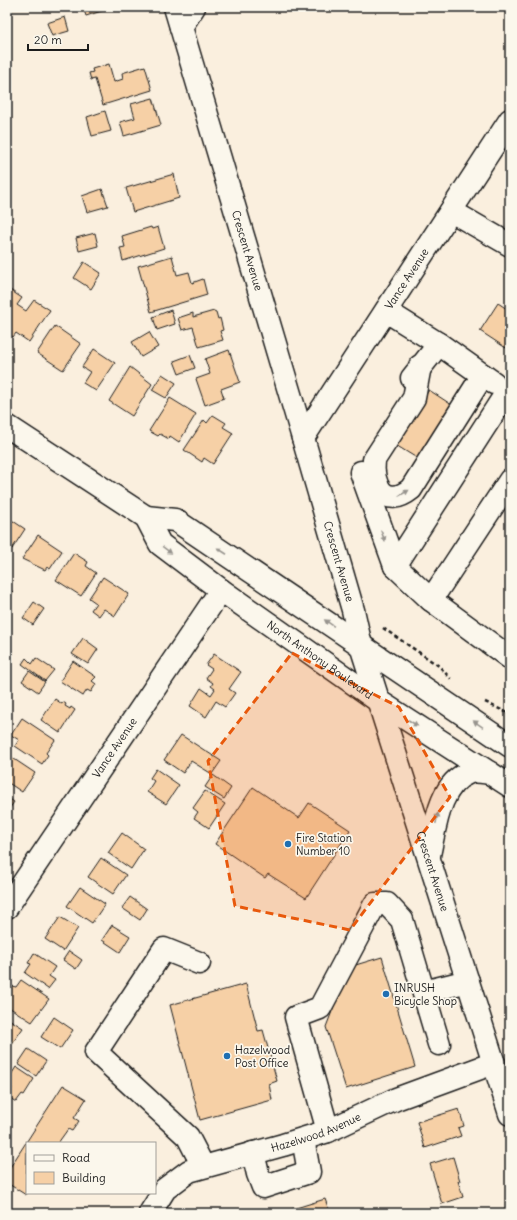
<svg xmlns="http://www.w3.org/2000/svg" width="517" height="1220" font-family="Delius,sans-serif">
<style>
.building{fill:#f6d0a6;stroke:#1c1c1c}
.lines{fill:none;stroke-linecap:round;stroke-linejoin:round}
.minor-casing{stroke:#1c1c1c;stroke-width:25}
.major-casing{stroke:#1c1c1c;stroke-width:25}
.path{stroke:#1c1c1c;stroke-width:2.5;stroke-dasharray:4 3;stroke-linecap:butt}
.minor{stroke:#fbf7ec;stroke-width:22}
.major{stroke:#fbf7ec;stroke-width:22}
.oneway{fill:#97948e}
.marked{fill:#e8590c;fill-opacity:0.2;stroke:#e8590c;stroke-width:3;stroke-dasharray:8 5;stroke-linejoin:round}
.poi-dot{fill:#1f6fb2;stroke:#fbf7ec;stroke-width:1.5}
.labels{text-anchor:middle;stroke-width:3.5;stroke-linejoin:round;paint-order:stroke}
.street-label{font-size:11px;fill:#1c1c1c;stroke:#fbf7ec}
.poi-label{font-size:11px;fill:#1c1c1c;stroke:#fbf7ec;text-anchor:start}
</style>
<rect width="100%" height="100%" fill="#faefde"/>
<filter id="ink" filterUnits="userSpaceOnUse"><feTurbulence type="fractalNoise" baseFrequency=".025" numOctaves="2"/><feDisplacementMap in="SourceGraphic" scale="8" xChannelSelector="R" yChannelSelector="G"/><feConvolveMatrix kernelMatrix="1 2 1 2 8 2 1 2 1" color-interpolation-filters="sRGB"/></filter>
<g filter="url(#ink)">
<path class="building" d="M 83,7 L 114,7 L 86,16 Z
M 65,17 L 69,31 L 52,36 L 47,23 Z
M 109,64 L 114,82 L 123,79 L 122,73 L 145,66 L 152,90 L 103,105 L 95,79 L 91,80 L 89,73 L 93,72 L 92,69 Z
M 153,98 L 161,125 L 124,136 L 120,122 L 135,118 L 131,104 Z
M 105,111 L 111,131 L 92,136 L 87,117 Z
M 174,174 L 179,198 L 133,212 L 126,188 Z
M 102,189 L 108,206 L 87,212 L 82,196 Z
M 151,227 L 152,229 L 158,227 L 164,248 L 123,261 L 120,248 L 125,247 L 122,236 Z
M 95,233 L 98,246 L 79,251 L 76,238 Z
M 172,256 L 177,275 L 189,272 L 192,283 L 203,279 L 207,295 L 151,312 L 138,266 Z
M 84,262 L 101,273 L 91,289 L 74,278 Z
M 7,288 L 22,298 L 17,305 L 26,311 L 34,300 L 50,310 L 29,342 L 16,333 L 13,337 L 7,333 Z
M 498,303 L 510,311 L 510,342 L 506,348 L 480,331 Z
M 171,310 L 175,324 L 157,330 L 153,317 Z
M 214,311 L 216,312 L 218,319 L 220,318 L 223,330 L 220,331 L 223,340 L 199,347 L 193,327 L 182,330 L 178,318 L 193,313 L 193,317 Z
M 55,326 L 81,344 L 63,370 L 37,353 Z
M 149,332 L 158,347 L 141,357 L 132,342 Z
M 94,349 L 115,363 L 96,391 L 83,383 L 90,372 L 82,367 Z
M 229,350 L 240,382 L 221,389 L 224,398 L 205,405 L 196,379 L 210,374 L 205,359 Z
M 190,355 L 195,368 L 179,374 L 174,361 Z
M 130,367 L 152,384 L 132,416 L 109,401 Z
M 162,374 L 176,383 L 166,398 L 152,390 Z
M 429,390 L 455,407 L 420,460 L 394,444 Z
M 170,398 L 196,414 L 179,442 L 170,436 L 169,439 L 160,434 L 158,436 L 149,431 Z
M 213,415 L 226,423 L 223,427 L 233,433 L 213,464 L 204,458 L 202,462 L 184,450 L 204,420 L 207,423 Z
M 7,517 L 25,529 L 12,549 L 7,546 Z
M 38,535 L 62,551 L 50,569 L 47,567 L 45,570 L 22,559 Z
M 74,553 L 88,562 L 86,566 L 96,573 L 81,596 L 56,580 Z
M 103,577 L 129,594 L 115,616 L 104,609 L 99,616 L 91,610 L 96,603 L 89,598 Z
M 7,588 L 13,592 L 7,601 Z
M 34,602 L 44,609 L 33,625 L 23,618 Z
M 83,638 L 98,649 L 88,664 L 72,654 Z
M 214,654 L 241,672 L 229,689 L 235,693 L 225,707 L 216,701 L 206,717 L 190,706 L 201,688 L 211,695 L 215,689 L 211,686 L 213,683 L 206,678 L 212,669 L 206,665 Z
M 26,658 L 32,664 L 36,658 L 54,670 L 45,681 L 22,664 Z
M 73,661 L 96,677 L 92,681 L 96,684 L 91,692 L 87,690 L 83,696 L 60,681 Z
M 29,671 L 45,682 L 38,692 L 22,681 Z
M 55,699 L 62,704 L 63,702 L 66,704 L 65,706 L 70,709 L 71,707 L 75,710 L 60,733 L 41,720 Z
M 22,718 L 55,740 L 46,753 L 48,755 L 42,764 L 15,746 L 19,740 L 11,735 Z
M 181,735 L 221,761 L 212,774 L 191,761 L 183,773 L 164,760 Z
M 11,757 L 35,773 L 22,792 L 7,782 L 7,763 Z
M 156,769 L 179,785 L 166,804 L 147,792 L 154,781 L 150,778 Z
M 213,775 L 231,788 L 224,799 L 205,787 Z
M 253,787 L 299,818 L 309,803 L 350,830 L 306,898 L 268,874 L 265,878 L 215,844 Z
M 205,791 L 225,804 L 209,828 L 194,818 L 198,812 L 193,808 Z
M 7,797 L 14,802 L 7,812 Z
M 122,833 L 144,849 L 131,869 L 108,853 Z
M 101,858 L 126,875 L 113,894 L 88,877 Z
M 80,887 L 105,904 L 92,923 L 67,906 Z
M 130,897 L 147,909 L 140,920 L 122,908 Z
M 60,917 L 78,928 L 63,951 L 45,939 Z
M 112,925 L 130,936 L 120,952 L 102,940 Z
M 69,951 L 82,960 L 76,969 L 63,960 Z
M 34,953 L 55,967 L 49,976 L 55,980 L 48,989 L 25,973 L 31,964 L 28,963 Z
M 382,957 L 415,1067 L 346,1089 L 326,1027 L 349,967 Z
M 21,980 L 49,999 L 32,1022 L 7,1006 L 7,1000 L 10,995 L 7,993 L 12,986 L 16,987 Z
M 246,984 L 258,1031 L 263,1030 L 277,1081 L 269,1084 L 272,1100 L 200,1120 L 170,1005 Z
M 54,1017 L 73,1030 L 60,1049 L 41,1037 Z
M 7,1018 L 23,1028 L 9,1048 L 7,1046 Z
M 28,1049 L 46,1061 L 36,1076 L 18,1064 Z
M 16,1067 L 34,1079 L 24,1095 L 22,1094 L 16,1102 L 7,1096 L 12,1088 L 7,1085 L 7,1081 Z
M 63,1085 L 86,1099 L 74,1118 L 79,1121 L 72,1131 L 68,1129 L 58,1143 L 27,1143 L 26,1195 L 7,1183 L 7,1172 Z
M 459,1109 L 464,1126 L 458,1128 L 461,1136 L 425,1148 L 417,1122 Z
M 453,1157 L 460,1181 L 458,1181 L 463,1197 L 442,1204 L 430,1164 Z
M 325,1199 L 330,1213 L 280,1213 Z"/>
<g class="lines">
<defs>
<g id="minor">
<path d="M 181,27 L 194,7"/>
<path d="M 451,211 L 510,245"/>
<path d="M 386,311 L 439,344 L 494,383"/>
<path d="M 420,366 L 414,398 L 374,460 C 371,485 385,510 411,489 L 483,375"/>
<path d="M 412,378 L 439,344"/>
<path id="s1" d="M 303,438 L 510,120"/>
<path d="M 361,472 L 395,566 L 431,600"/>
<path d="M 510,480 L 431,600 L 510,658"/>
<path d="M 395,566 L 507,392"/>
<path id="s2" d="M 7,907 L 221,590"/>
<path d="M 199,963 L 164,949 L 96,1052 L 188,1137 L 203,1166"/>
<path d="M 424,992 L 468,981"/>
<path d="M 328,1131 L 296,1017 L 320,1008 L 375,904 L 387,904 L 402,920 L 439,1044"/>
<path d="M 253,1153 L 258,1174 L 263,1187 L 309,1172 L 303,1139"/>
<path id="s3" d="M 150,1213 L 165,1189 L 189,1171 L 283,1145 L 328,1131 L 396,1099 L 494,1063"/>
</g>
<g id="major">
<path id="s4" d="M 175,7 L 303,438 L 353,610 L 361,646 L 510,1114"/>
<path id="s5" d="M 7,426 L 146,517 L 160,544 L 221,590 L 380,702 L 510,786"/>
<path d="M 146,517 L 175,520 L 510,746"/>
<path d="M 429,855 C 435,829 439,784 468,773 C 474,770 483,772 490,773"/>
</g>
</defs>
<use href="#minor" class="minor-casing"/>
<use href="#major" class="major-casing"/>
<path class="path" d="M 383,628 L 439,666 L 451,679
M 485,702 L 510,714"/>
<use href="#minor" class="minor"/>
<use href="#major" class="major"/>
</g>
<defs><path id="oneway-solid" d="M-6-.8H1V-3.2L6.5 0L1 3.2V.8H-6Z"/></defs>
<g class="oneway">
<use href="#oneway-solid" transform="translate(404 493) rotate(-30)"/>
<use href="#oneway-solid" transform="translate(383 536) rotate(69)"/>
<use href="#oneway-solid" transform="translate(167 550) rotate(36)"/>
<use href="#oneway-solid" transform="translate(222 551) rotate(-147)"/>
<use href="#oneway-solid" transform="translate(329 623) rotate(-145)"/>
<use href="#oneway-solid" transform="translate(413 723) rotate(33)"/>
<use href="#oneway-solid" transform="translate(478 724) rotate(-146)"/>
<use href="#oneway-solid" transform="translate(437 818) rotate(-78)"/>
</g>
</g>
<path class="marked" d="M 292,653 L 399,707 L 450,797 L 350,930 L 235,906 L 208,761 Z"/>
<g class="poi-dot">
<circle cx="288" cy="844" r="4"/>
<circle cx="386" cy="994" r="4"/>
<circle cx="227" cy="1056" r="4"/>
</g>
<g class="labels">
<g class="street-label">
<text dy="4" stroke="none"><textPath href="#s4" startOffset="254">Crescent Avenue</textPath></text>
<text dy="4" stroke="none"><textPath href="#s1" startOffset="190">Vance Avenue</textPath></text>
<text dy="4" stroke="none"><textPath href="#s4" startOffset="578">Crescent Avenue</textPath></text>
<text dy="4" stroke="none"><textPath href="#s5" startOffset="394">North Anthony Boulevard</textPath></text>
<text dy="4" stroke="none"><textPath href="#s2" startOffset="192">Vance Avenue</textPath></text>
<text dy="4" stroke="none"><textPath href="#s4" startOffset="902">Crescent Avenue</textPath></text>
<text dy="4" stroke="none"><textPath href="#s3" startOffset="191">Hazelwood Avenue</textPath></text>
</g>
<g class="poi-label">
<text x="296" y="842">Fire Station<tspan x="296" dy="13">Number 10</tspan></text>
<text x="394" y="992">INRUSH<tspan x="394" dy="13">Bicycle Shop</tspan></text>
<text x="235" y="1054">Hazelwood<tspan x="235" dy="13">Post Office</tspan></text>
</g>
</g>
<rect width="517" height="1220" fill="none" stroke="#fbf7ec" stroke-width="24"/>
<rect x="12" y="12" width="493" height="1196" fill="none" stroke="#1c1c1c" stroke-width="1.5" filter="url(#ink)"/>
<rect x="26" y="1142" width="130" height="52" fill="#fbf7ec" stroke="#a29f99"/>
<rect x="34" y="1155" width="20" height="6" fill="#fbf7ec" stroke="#a29f99"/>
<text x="62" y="1162" font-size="12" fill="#1c1c1c">Road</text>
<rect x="34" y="1172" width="20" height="12" fill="#f6d0a6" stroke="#a29f99"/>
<text x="62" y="1182" font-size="12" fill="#1c1c1c">Building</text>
<path d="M28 44v6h60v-6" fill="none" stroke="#1c1c1c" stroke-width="2"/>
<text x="34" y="44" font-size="12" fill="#1c1c1c" stroke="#fbf7ec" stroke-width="3" paint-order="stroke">20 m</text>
</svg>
